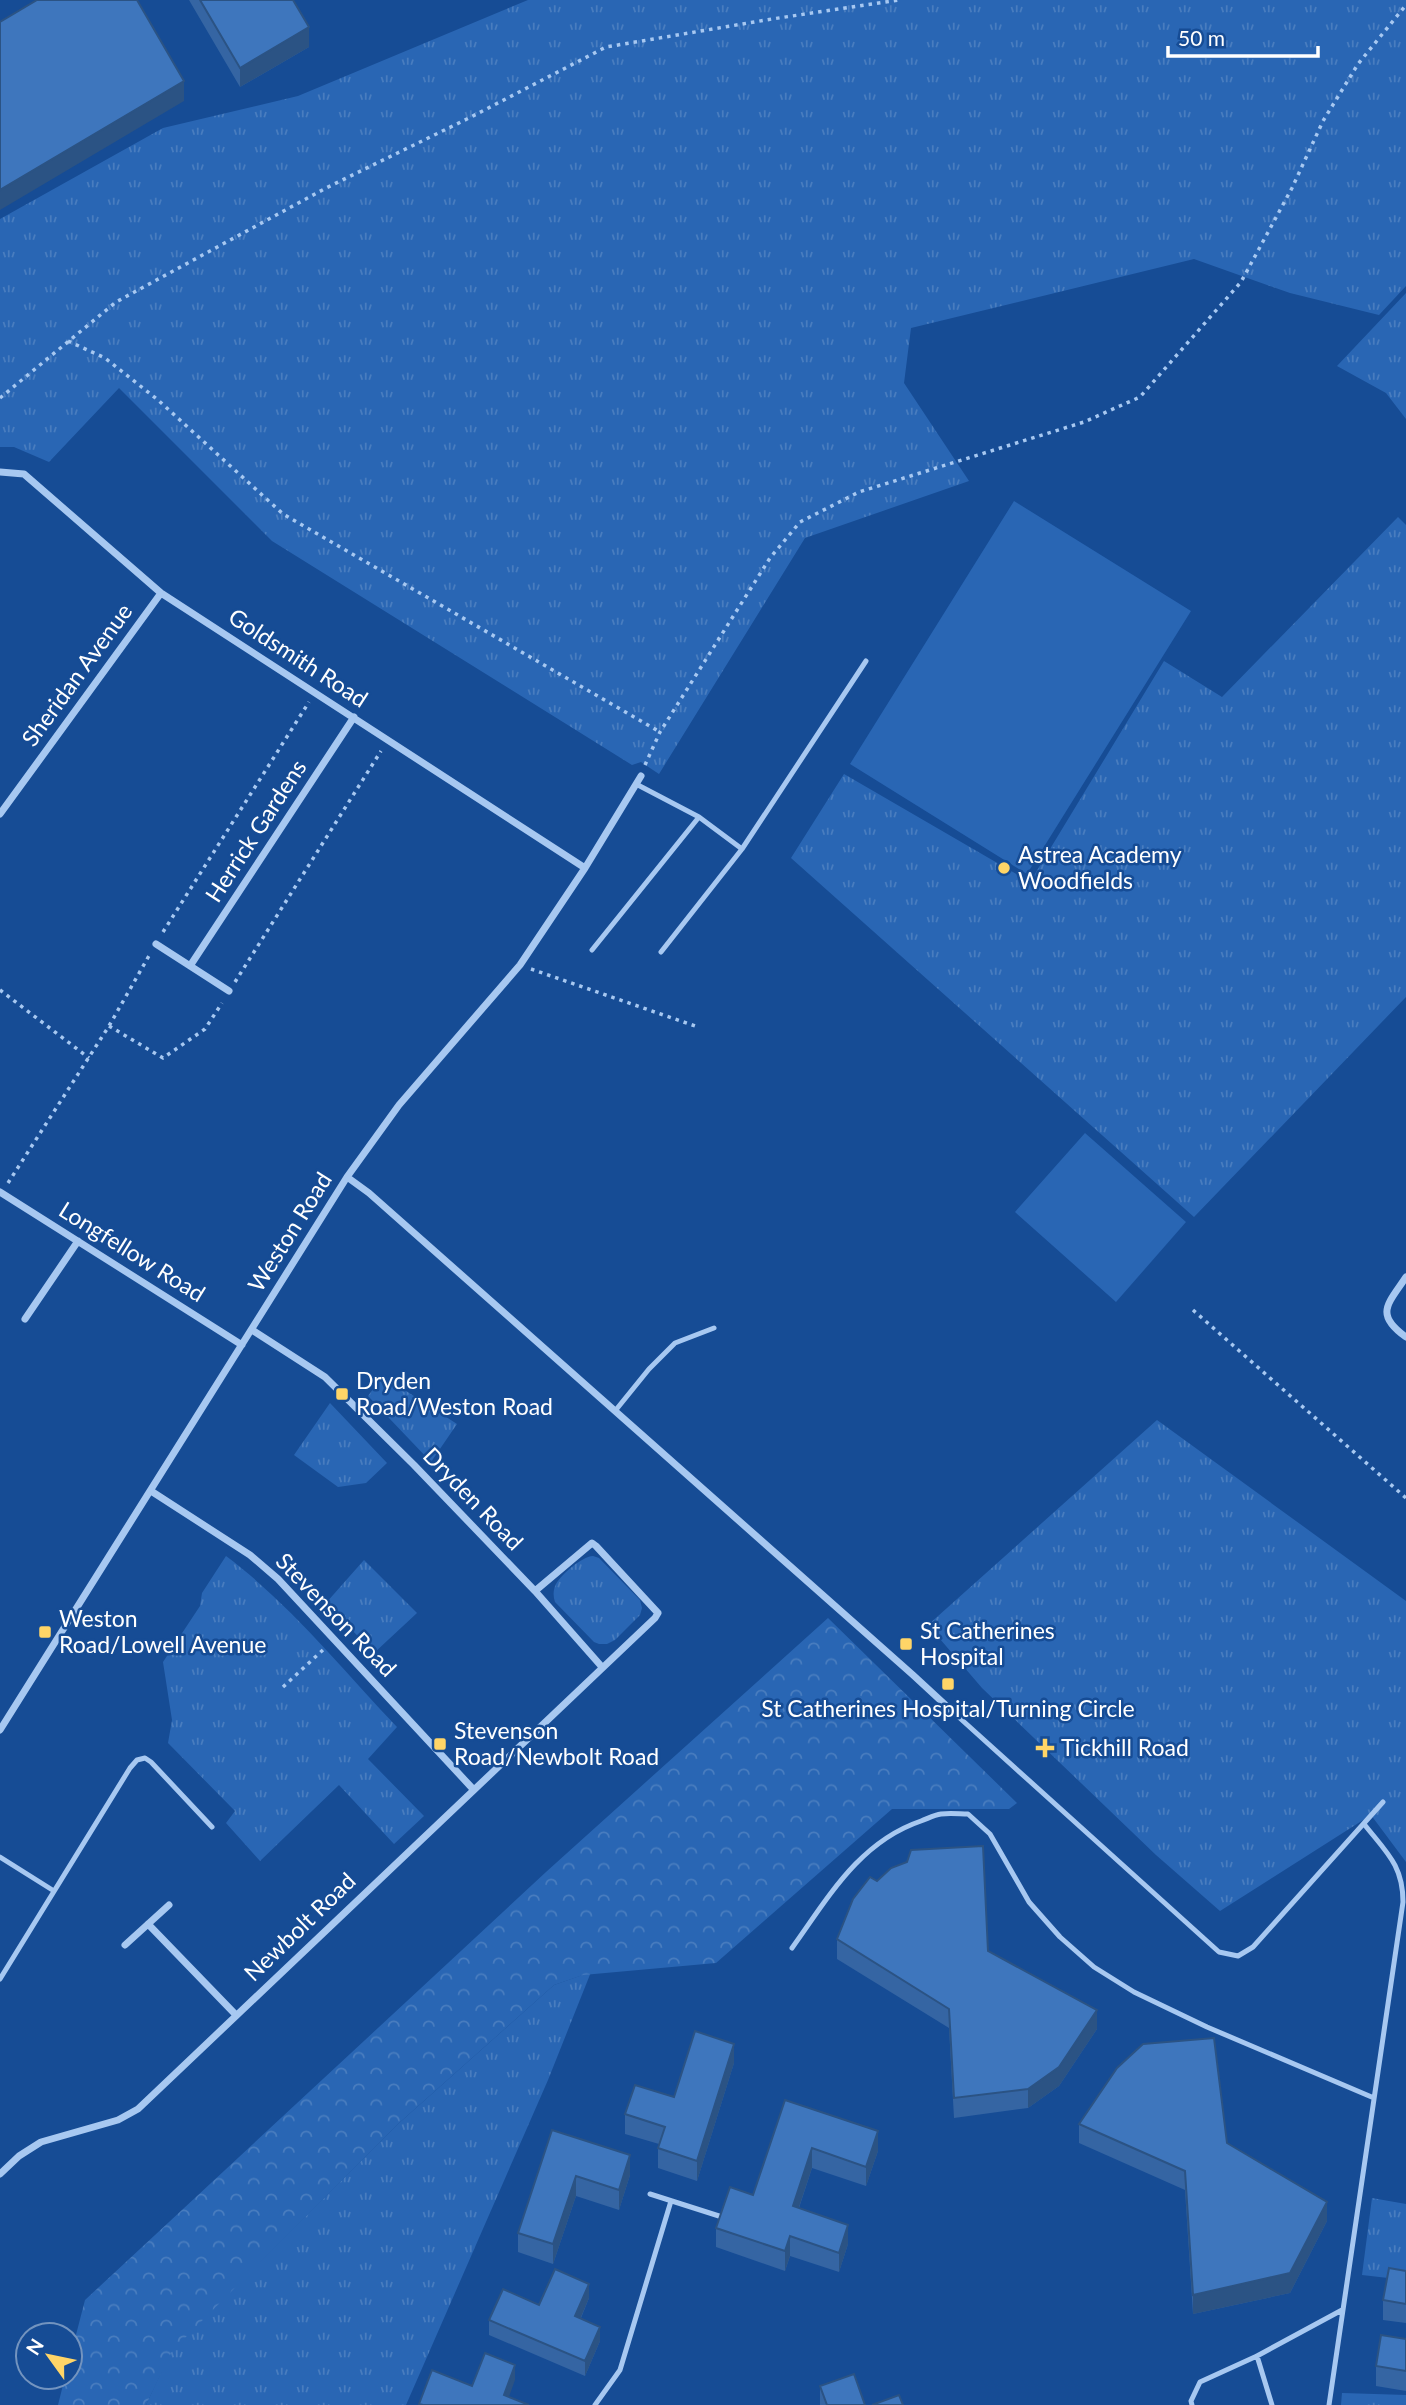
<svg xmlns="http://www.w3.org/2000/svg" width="1406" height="2405" font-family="Lato,sans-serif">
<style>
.grass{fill:url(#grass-tufts)}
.forest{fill:url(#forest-crowns)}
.pitch{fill:#2966b4}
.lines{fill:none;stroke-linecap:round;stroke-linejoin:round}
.path{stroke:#a7c8f1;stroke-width:3.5;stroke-dasharray:3.5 5;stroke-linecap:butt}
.lane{stroke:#a7c8f1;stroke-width:5}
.street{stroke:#a7c8f1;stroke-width:7}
.wall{fill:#3565a3}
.shaded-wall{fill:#2b5384}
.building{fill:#3e76bd;stroke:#2b5384;stroke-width:2}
.poi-dot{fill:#ffd567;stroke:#164c95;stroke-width:2.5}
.labels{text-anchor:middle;stroke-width:5;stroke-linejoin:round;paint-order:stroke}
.street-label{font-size:23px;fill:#fff;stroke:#164c95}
.poi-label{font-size:23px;fill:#fff;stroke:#164c95;text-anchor:start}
</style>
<defs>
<pattern id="grass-tufts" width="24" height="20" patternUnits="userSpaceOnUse" patternTransform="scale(1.75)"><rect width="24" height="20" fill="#2966b4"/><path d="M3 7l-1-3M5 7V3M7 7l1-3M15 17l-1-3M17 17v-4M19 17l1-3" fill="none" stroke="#497dbf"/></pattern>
<pattern id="forest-crowns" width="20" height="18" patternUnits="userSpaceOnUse" patternTransform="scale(1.75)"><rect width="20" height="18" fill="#2966b4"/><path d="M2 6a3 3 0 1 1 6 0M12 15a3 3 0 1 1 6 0" fill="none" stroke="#497dbf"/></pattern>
</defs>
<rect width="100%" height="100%" fill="#164c95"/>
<path class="grass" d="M 528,0 L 1406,0 L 1406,286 L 1379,315 L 1290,293 L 1194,259 L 911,328 L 904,383 L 969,481 L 805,538 L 659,774 L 641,762 L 632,765 L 272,541 L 119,388 L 49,462 L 14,447 L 0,447 L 0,219 L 163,128 L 298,96 Z
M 1406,293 L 1406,419 L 1386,393 L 1337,366 Z
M 1398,517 L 1406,525 L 1406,997 L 1194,1217 L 791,858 L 844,774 L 1030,882 L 1164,661 L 1222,697 Z
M 383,1376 L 457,1424 L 431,1462 L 368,1396 Z
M 330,1403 L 387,1463 L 366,1483 L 338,1487 L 294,1455 Z
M 1157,1420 L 1406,1601 L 1406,1862 L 1371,1815 L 1220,1911 L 1156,1855 L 982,1688 L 928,1625 Z
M 226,1556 C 290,1604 342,1669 397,1727 L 368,1759 L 424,1816 L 394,1844 L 339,1785 L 260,1861 L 226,1823 L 235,1811 L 168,1743 L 172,1720 L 163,1662 L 200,1606 L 202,1593 Z
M 593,1556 L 599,1558 L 640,1600 L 642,1608 L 640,1615 L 615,1640 L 607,1644 L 599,1644 L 594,1642 L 555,1602 C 553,1596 553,1590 556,1584 C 562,1574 581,1557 593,1556 Z
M 364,1560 L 417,1613 L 374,1653 L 326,1603 Z
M 591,1972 L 548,2080 L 406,2405 L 146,2405 L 171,2351 L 398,2124 L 554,1985 Z
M 1372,2198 L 1406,2204 L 1406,2280 L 1362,2275 Z
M 1342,2393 L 1406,2395 L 1406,2405 L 1341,2405 Z"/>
<path class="forest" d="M 828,1618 L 1017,1803 L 1009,1809 L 892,1809 L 716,1963 L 583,1975 L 554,1985 L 398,2124 L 172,2351 L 146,2405 L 58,2405 L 65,2377 L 70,2377 L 70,2358 L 85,2300 L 546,1872 Z"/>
<path class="pitch" d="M 1014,501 L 1191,611 L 1027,874 L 850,764 Z
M 1085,1133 L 1186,1222 L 1116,1302 L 1015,1212 Z"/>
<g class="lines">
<path class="path" d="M 68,341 L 105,358 L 158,400 L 283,514 L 660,732
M 0,398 L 116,302 L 326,188 L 469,118 L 606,47 L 772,19 L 899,0
M 645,765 L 660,732 L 770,558 L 800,522 L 859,492 L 1084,422 L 1140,397 L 1241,282 L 1292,188 L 1323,121 L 1358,64 L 1406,5
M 163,932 L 309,702
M 531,969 L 698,1027
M 235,982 L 381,751
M 0,990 L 89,1058
M 109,1026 L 163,1058 L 205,1029 L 222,1003
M 8,1183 L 109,1026 L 150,954
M 1193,1310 L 1406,1498
M 283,1687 L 325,1648"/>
<path class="lane" d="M 636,784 L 699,817 L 742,849
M 592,950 L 699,817
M 661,952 L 742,849 L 866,661
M 615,1411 L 649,1369 L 675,1343 L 714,1328
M 952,1711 L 1219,1952 L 1238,1956 L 1253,1947 L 1383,1802
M 0,1857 L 54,1891
M 792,1948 C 828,1898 859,1842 921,1821 C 927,1819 934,1815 941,1814 C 950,1813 960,1814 968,1814 L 990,1834 L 1029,1902 L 1060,1937 L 1094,1967 L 1134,1992 L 1207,2027 L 1374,2098
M 0,1979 L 130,1768 L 137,1760 L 145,1758 L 151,1762 L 212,1827
M 650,2194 L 719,2216
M 1257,2356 L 1272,2405
M 595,2405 L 620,2370 L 671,2201
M 1192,2405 L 1191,2401 L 1200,2382 L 1257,2356 L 1342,2310
M 1329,2405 L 1403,1902 C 1403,1865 1386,1852 1364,1824"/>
<path class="street" d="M 0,472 L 24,474 L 161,593 L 585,868
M 0,814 L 161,593
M 156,944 L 229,991
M 190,966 L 354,717
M 347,1177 L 369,1193 L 913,1675 L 952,1711
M 0,1192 L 242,1345
M 1406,1277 C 1388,1304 1374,1314 1406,1337
M 25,1319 L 78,1241
M 252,1330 L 325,1377 L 414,1465 L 535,1591 L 602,1667
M 151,1491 L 250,1555 L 278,1579 L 473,1789
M 0,1730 L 347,1177 L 399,1105 L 520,965 L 585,868 L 641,776
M 148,1924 L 236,2015
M 125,1945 L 169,1905
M 0,2174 L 19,2156 L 41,2142 L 118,2120 L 138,2109 L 655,1618 L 658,1613 L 596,1546 L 592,1543 L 535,1591"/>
</g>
<path class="wall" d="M 189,0 L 293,0 L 309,47 L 240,87 Z
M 877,1881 L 988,1951 L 1097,2029 L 1059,2086 L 1028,2108 L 954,2118 L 949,2028 L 837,1959 L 837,1939 Z
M 734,2063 L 697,2181 L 658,2168 L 658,2148 L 659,2144 L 625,2134 L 625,2114 L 674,2097 Z
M 785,2100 L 878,2151 L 866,2186 L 812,2168 L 799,2208 L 848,2244 L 839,2272 L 790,2256 L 785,2271 L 716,2247 L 716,2228 L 753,2195 Z
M 1079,2124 L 1227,2143 L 1327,2221 L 1290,2293 L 1193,2314 L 1185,2190 L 1079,2143 Z
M 552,2130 L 630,2175 L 619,2210 L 576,2196 L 553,2264 L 518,2252 L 518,2233 Z
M 1406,2271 L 1406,2323 L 1383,2320 L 1383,2300 Z
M 589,2298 L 581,2318 L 600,2341 L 585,2376 L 489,2335 L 489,2320 L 539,2305 Z
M 1406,2339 L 1406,2391 L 1376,2386 L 1376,2366 Z
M 820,2386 L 865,2405 L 820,2405 Z"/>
<path class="shaded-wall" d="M 309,27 L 309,47 L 240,87 L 240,68 Z
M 184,81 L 184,101 L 0,210 L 0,190 Z
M 1097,2010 L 1097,2029 L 1059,2086 L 1028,2108 L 1028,2089 Z
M 734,2044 L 734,2063 L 697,2181 L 697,2161 Z
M 878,2131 L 878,2151 L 866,2186 L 866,2167 Z
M 812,2148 L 812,2168 L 793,2225 L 793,2206 Z
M 630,2155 L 630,2175 L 619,2210 L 619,2190 Z
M 576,2176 L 576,2196 L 553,2264 L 553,2244 Z
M 1327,2202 L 1327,2221 L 1290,2293 L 1193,2314 L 1193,2295 Z
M 848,2225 L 848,2244 L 839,2272 L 839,2253 Z
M 790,2236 L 790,2256 L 785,2271 L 785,2251 Z
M 589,2284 L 589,2298 L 575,2331 L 575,2316 Z
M 600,2327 L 600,2341 L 585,2376 L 585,2361 Z
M 515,2365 L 515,2380 L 506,2405 L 504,2395 Z"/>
<path class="building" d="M 37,0 L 137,0 L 184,81 L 0,190 L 0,22 Z
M 200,0 L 293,0 L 309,27 L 240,68 Z
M 983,1846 L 988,1951 L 1097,2010 L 1059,2067 L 1028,2089 L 954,2098 L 949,2009 L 837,1939 L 853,1899 L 870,1877 L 877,1881 L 891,1868 L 907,1862 L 911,1850 Z
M 695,2031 L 734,2044 L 697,2161 L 658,2148 L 665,2127 L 625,2114 L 635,2085 L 674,2097 Z
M 1214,2038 L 1227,2143 L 1327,2202 L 1290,2273 L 1193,2295 L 1185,2171 L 1079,2124 L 1117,2068 L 1143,2044 Z
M 785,2100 L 878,2131 L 866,2167 L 812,2148 L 793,2206 L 848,2225 L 839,2253 L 790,2236 L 785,2251 L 716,2228 L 730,2187 L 753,2195 Z
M 552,2130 L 630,2155 L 619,2190 L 576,2176 L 553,2244 L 518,2233 Z
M 1389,2268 L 1406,2271 L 1406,2304 L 1383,2300 Z
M 555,2269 L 589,2284 L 575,2316 L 600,2327 L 585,2361 L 489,2320 L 503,2289 L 539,2305 Z
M 1381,2335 L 1406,2339 L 1406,2371 L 1376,2366 Z
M 485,2353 L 515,2365 L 504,2395 L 529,2405 L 423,2405 L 419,2404 L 432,2370 L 472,2386 Z
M 854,2374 L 865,2405 L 827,2405 L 820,2386 Z
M 899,2395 L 903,2405 L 872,2405 Z"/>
<g class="poi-dot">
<circle cx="1004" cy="868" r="7"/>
<rect x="335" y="1387" width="14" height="14" rx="3.5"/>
<rect x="38" y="1625" width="14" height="14" rx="3.5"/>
<rect x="899" y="1637" width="14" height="14" rx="3.5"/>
<rect x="941" y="1677" width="14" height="14" rx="3.5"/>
<rect x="433" y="1737" width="14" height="14" rx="3.5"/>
<path d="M1041.5 1737.5h7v7h7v7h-7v7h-7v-7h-7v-7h7z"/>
</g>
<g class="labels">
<g class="street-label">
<text transform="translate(298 658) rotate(33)" y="8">Goldsmith Road</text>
<text transform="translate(77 675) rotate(-54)" y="8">Sheridan Avenue</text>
<text transform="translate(256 831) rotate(-57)" y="8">Herrick Gardens</text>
<text transform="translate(290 1232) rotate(-58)" y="8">Weston Road</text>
<text transform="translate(132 1252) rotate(32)" y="8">Longfellow Road</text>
<text transform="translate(473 1499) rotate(46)" y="8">Dryden Road</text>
<text transform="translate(336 1615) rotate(46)" y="8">Stevenson Road</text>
<text transform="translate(300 1927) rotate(-44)" y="8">Newbolt Road</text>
</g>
<g class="poi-label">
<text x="1018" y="863">Astrea Academy<tspan x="1018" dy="26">Woodfields</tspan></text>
<text x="356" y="1389">Dryden<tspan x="356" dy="26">Road/Weston Road</tspan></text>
<text x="59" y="1627">Weston<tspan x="59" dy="26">Road/Lowell Avenue</tspan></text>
<text x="920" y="1639">St Catherines<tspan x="920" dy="26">Hospital</tspan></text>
<text x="948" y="1717" text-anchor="middle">St Catherines Hospital/Turning Circle</text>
<text x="454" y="1739">Stevenson<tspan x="454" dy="26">Road/Newbolt Road</tspan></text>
<text x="1061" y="1756">Tickhill Road</text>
</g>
</g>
<g transform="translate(49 2356) rotate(303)"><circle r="33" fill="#164c95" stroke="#7394bf" stroke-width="2"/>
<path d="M0-5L12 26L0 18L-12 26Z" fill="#ffd567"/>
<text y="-10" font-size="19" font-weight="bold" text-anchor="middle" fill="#ffffff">N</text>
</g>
<path d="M1168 46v10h150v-10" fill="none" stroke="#ffffff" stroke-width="3.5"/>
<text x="1178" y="46" font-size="21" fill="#ffffff" stroke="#164c95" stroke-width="5" paint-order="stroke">50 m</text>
</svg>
